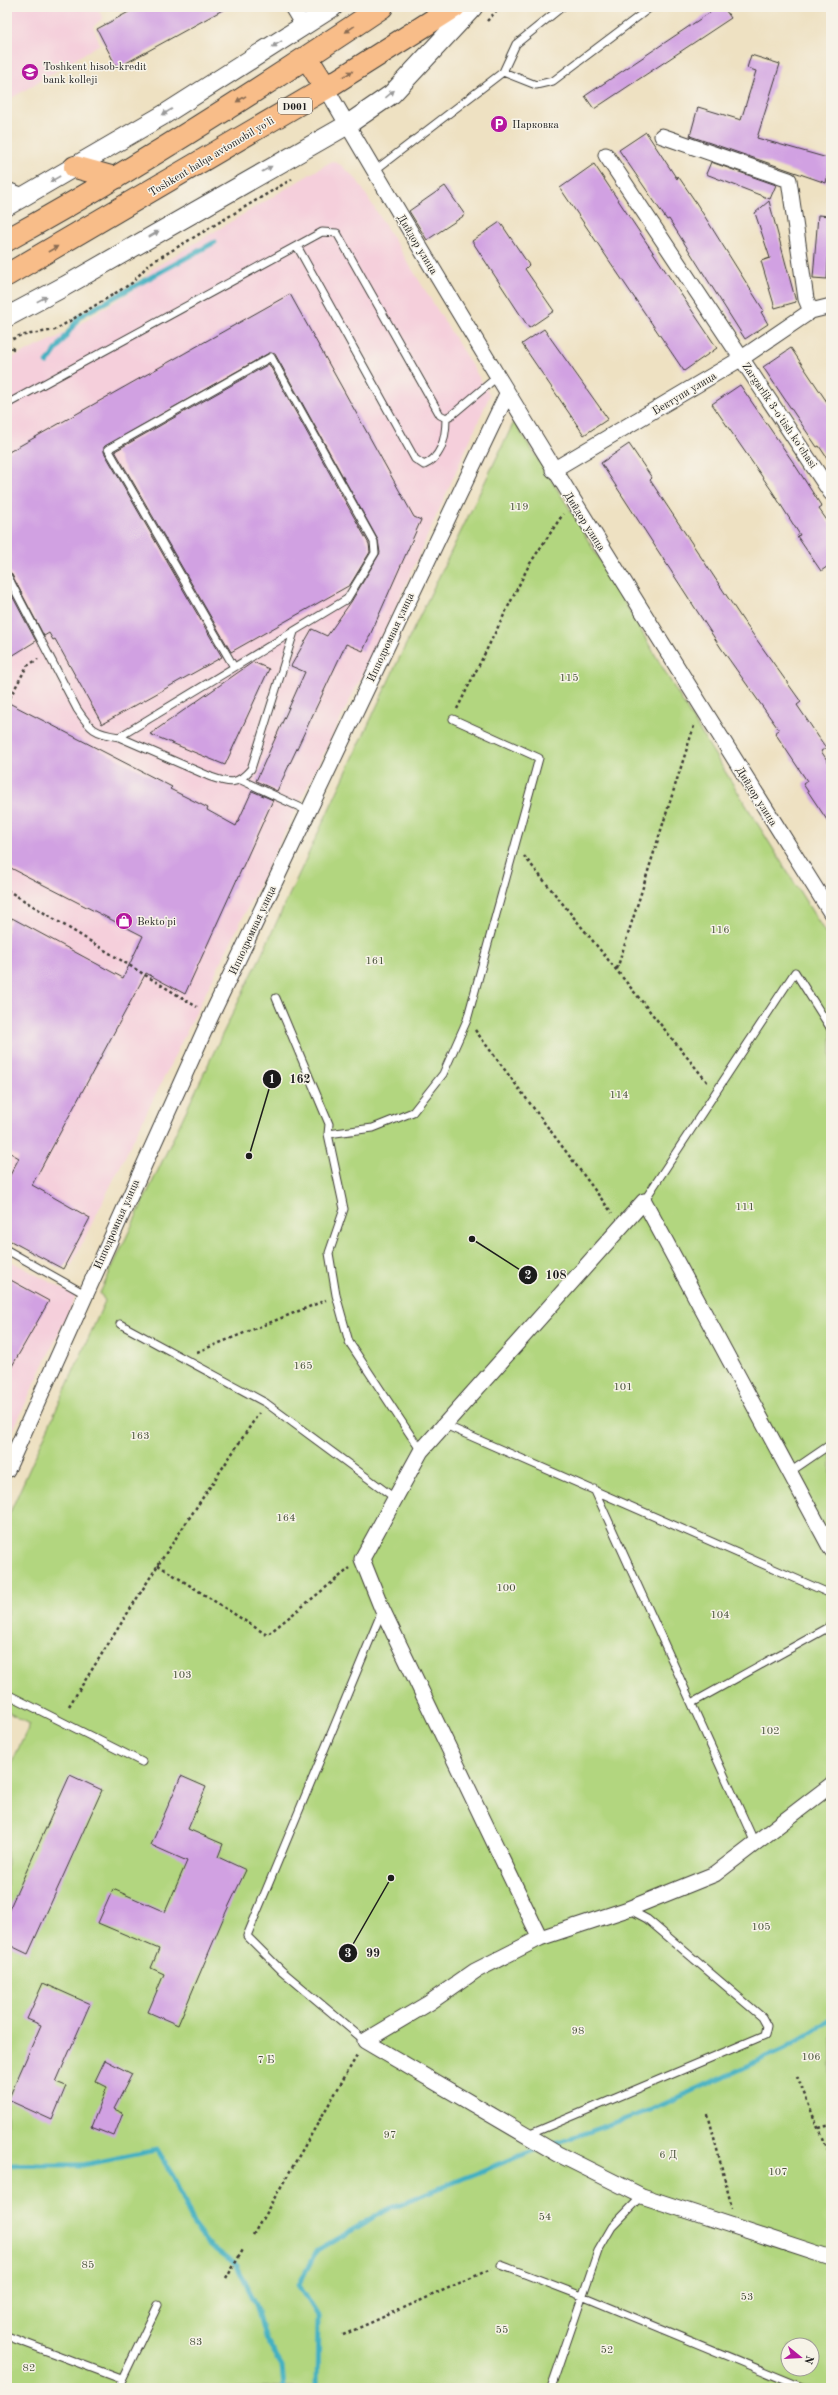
<svg xmlns="http://www.w3.org/2000/svg" width="838" height="2395" font-family="'Old Standard TT',serif">
<style>
.built{fill:#f5cfdb}
.green{fill:#b2d67f;stroke:#67794e;fill-rule:evenodd}
.lines{fill:none;stroke-linecap:round;stroke-linejoin:round}
.stream{stroke:#43b0c1;stroke-width:5}
.building{fill:#d1a1e2}
.service-casing{stroke:#3c3a35;stroke-width:9}
.minor-casing{stroke:#3c3a35;stroke-width:17}
.tertiary-casing{stroke:#3c3a35;stroke-width:21}
.trunk-casing{stroke:#3c3a35;stroke-width:24}
.path{stroke:#3c3a35;stroke-width:2.5;stroke-dasharray:3 3;stroke-linecap:butt}
.service{stroke:#fff;stroke-width:7}
.minor{stroke:#fff;stroke-width:15}
.tertiary{stroke:#fff;stroke-width:19}
.trunk{stroke:#f8bd89;stroke-width:22}
.oneway{fill:#8a6c52}
.oneway2{fill:#999}
.labels{text-anchor:middle;stroke-width:3;stroke-linejoin:round;paint-order:stroke}
.shield{fill:#f7f3e8;stroke:#5e5c59;stroke-width:1}
.shield-label{font-size:10px;font-weight:bold;fill:#1c1c1c}
.poi-label{font-size:11px;fill:#1c1c1c;stroke:#f7f3e8;text-anchor:start}
.street-label{font-size:11px;fill:#1c1c1c;stroke:#f7f3e8}
.park-label{font-size:11px;fill:#49543a;stroke:#f7f3e8}
.leader{fill:none;stroke:#1c1c1c;stroke-width:1.5}
.callout-dot{fill:#1c1c1c;stroke:#f7f3e8;stroke-width:1.5}
.mark-label{font-size:12px;text-anchor:middle;font-weight:bold;fill:#fff}
.callout-label{font-size:12px;text-anchor:middle;font-weight:bold;fill:#1c1c1c;stroke:#f7f3e8;stroke-width:3;stroke-linejoin:round;paint-order:stroke}
</style>
<rect width="100%" height="100%" fill="#f7f3e8"/>
<filter id="ink" filterUnits="userSpaceOnUse"><feTurbulence type="fractalNoise" baseFrequency=".025" numOctaves="2"/><feDisplacementMap in="SourceGraphic" scale="8" xChannelSelector="R" yChannelSelector="G"/><feConvolveMatrix kernelMatrix="1 2 1 2 8 2 1 2 1" color-interpolation-filters="sRGB"/></filter>
<filter id="wash" filterUnits="userSpaceOnUse"><feTurbulence type="fractalNoise" baseFrequency=".012" numOctaves="4" result="noise"/><feDisplacementMap in="SourceGraphic" scale="16" xChannelSelector="R" yChannelSelector="G"/><feGaussianBlur stdDeviation="0.9" result="paint"/><feColorMatrix in="noise" values="0 0 0 0 0 0 0 0 0 0 0 0 0 0 0 0 0 1.4 0 .05"/><feComposite in="paint" operator="in"/></filter>
<g filter="url(#wash)">
<rect width="100%" height="100%" fill="#eee1c2"/>
<path class="built" d="M 7,7 L 97,7 L 103,18 L 93,27 L 100,44 L 7,101 Z
M 332,161 L 341,165 L 357,180 L 490,395 L 395,609 L 71,1266 L 7,1232 L 7,360 L 58,337 L 135,289 L 152,269 Z
M 7,1259 L 76,1296 L 7,1443 Z"/>
<path class="green" d="M 514,422 L 568,506 L 695,723 L 831,942 L 831,2388 L 7,2388 L 7,1773 L 30,1724 L 7,1712 L 7,1519 L 105,1301 L 100,1293 L 221,1037 L 259,960 L 396,665 ZM 788,2345 L 812,2345 L 812,2369 L 788,2369 Z"/>
<g class="lines">
<path class="stream" d="M 47,363 L 80,316 L 215,242
M 550,2145 L 651,2110 L 786,2048 L 831,2019
M 7,2165 L 83,2165 L 157,2150 L 173,2176 L 194,2226 L 207,2243 L 237,2266 L 256,2304 L 266,2340 L 282,2366 L 284,2388
M 317,2388 L 318,2316 L 299,2285 L 316,2251 L 390,2208 L 542,2147"/>
</g>
<g id="blocks">
<path class="building" d="M 138,7 L 228,7 L 117,68 L 97,29 Z
M 718,7 L 723,7 L 731,18 L 594,109 L 585,96 Z
M 751,55 L 780,64 L 757,138 L 831,159 L 826,183 L 690,136 L 698,107 L 741,120 L 756,71 L 747,68 Z
M 646,132 L 677,179 L 678,176 L 695,201 L 764,311 L 761,312 L 768,324 L 745,339 L 669,219 L 667,220 L 619,150 Z
M 711,162 L 776,185 L 770,199 L 706,174 Z
M 594,164 L 717,348 L 684,371 L 560,188 Z
M 445,186 L 465,215 L 427,240 L 409,211 Z
M 769,201 L 796,302 L 775,308 L 761,261 L 770,258 L 755,213 Z
M 818,215 L 831,216 L 827,279 L 813,278 Z
M 500,222 L 529,265 L 525,269 L 554,311 L 529,328 L 472,241 Z
M 290,294 L 414,517 L 421,520 L 363,651 L 346,644 L 277,791 L 256,781 L 305,672 L 291,666 L 312,629 L 327,636 L 351,602 L 380,553 L 378,540 L 275,354 L 269,353 L 104,447 L 104,452 L 222,657 L 102,724 L 55,639 L 53,640 L 49,633 L 44,636 L 11,573 L 7,570 L 7,453 Z
M 544,329 L 608,419 L 584,435 L 522,344 Z
M 791,348 L 831,408 L 831,464 L 819,446 L 817,447 L 763,367 Z
M 269,364 L 369,544 L 370,552 L 350,585 L 231,652 L 115,451 Z
M 740,385 L 793,462 L 822,507 L 819,509 L 831,526 L 831,564 L 821,571 L 797,536 L 800,535 L 772,491 L 712,404 Z
M 629,444 L 652,478 L 650,480 L 742,619 L 801,702 L 797,705 L 826,748 L 821,751 L 831,766 L 831,826 L 803,784 L 807,781 L 775,733 L 779,730 L 721,648 L 601,463 Z
M 7,586 L 36,641 L 7,659 Z
M 253,662 L 269,669 L 225,765 L 150,734 Z
M 7,702 L 172,787 L 170,789 L 208,808 L 207,810 L 236,826 L 252,791 L 273,800 L 185,994 L 146,973 L 32,1185 L 90,1218 L 63,1269 L 7,1239 L 7,1181 L 19,1158 L 7,1151 L 7,928 L 12,918 L 123,978 L 143,936 L 7,866 Z
M 7,1278 L 49,1301 L 7,1375 Z
M 70,1775 L 102,1790 L 28,1954 L 7,1944 L 7,1914 Z
M 181,1776 L 206,1787 L 188,1829 L 223,1844 L 218,1857 L 246,1870 L 226,1912 L 178,2025 L 148,2012 L 164,1974 L 151,1968 L 159,1949 L 98,1923 L 113,1889 L 165,1912 L 187,1861 L 151,1845 Z
M 43,1983 L 90,2004 L 56,2082 L 66,2086 L 52,2120 L 8,2100 L 41,2025 L 27,2019 Z
M 105,2060 L 132,2074 L 114,2109 L 123,2113 L 114,2136 L 91,2127 L 107,2087 L 95,2081 Z"/>
</g>
</g>
<g filter="url(#ink)">
<use href="#blocks" fill-opacity="0" stroke="#3c3a35" stroke-width="1"/>
<g class="lines">
<defs>
<path id="service" d="M 503,72 L 536,85 L 553,81 L 651,7
M 374,171 L 503,72 L 516,44 L 562,7
M 297,246 L 415,459 L 424,465 C 443,457 446,436 446,418
M 7,404 L 322,232 L 337,233 L 440,415 L 446,418 L 453,414 L 497,377
M 7,575 L 77,709 C 91,730 94,733 119,737 L 347,599 L 375,553 L 374,542 L 271,357 L 108,449 L 234,667
M 119,737 L 211,777 C 231,784 237,785 251,769 L 294,632
M 241,780 L 308,811
M 276,998 L 329,1124 L 328,1134 L 344,1209 L 329,1253 L 336,1295 L 349,1342 L 421,1451
M 328,1134 L 373,1128 L 413,1112 L 443,1074 L 467,1020 L 539,758 L 453,719
M 644,1201 L 795,972 L 831,1029
M 7,1250 L 85,1294
M 120,1324 L 266,1403 L 396,1499
M 445,1425 L 831,1594
M 790,1472 L 831,1444
M 594,1489 L 755,1843
M 7,1694 L 142,1762
M 692,1703 L 831,1626
M 365,2041 L 282,1971 L 247,1936 L 382,1611
M 528,2135 L 765,2035 L 767,2026 L 762,2017 L 647,1919 L 630,1910
M 501,2265 L 582,2296 L 804,2388
M 7,2336 L 121,2379
M 118,2388 L 158,2305
M 551,2388 L 598,2251 L 612,2227 L 642,2196"/>
<path id="minor" d="M 292,7 L 304,27
M 326,88 C 488,367 660,640 831,913
M 662,136 L 789,180 L 806,299 L 811,311
M 606,155 L 831,493
M 7,190 L 24,196
M 553,470 L 742,358 L 811,311 L 831,306
M 7,1470 L 211,1016 L 507,394
M 831,1785 L 715,1874 L 628,1909 L 540,1938 L 475,1971 L 429,2003 L 365,2041 L 558,2154 L 642,2196 L 831,2258
M 540,1938 L 382,1609 L 362,1559 L 421,1451 L 644,1201 L 831,1549"/>
<path id="tertiary" d="M 7,206 L 165,114 L 333,7
M 7,317 L 65,286 L 347,125 L 392,94 L 473,7"/>
<path id="trunk" d="M 307,58 L 326,88
M 75,167 L 115,178
M 7,240 C 136,169 260,89 382,7
M 7,275 L 326,88 L 454,7"/>
</defs>
<use href="#service" class="service-casing"/>
<use href="#minor" class="minor-casing"/>
<use href="#tertiary" class="tertiary-casing"/>
<use href="#trunk" class="trunk-casing"/>
<path class="path" d="M 487,21 L 500,7
M 7,342 L 19,336 L 55,330 L 132,283 L 149,264 L 292,179
M 7,352 L 13,349 L 7,342
M 7,703 L 27,666 L 38,659
M 457,709 L 529,565 L 563,514
M 524,856 L 708,1083
M 7,890 L 197,1007
M 617,969 L 694,726
M 475,1030 L 612,1213
M 197,1352 L 326,1300
M 158,1565 L 267,1635 L 350,1568
M 69,1706 L 158,1565 L 259,1413
M 797,2076 L 831,2160
M 708,2114 L 732,2208
M 819,2128 L 831,2125
M 253,2235 L 358,2054
M 226,2279 L 244,2248
M 343,2335 L 491,2269"/>
<use href="#service" class="service"/>
<use href="#minor" class="minor"/>
<use href="#tertiary" class="tertiary"/>
<use href="#trunk" class="trunk"/>
</g>
<defs><path id="oneway-solid" d="M-6-.8H1V-3.2L6.5 0L1 3.2V.8H-6Z"/></defs>
<g class="oneway">
<use href="#oneway-solid" transform="translate(350 29) rotate(146)"/>
<use href="#oneway-solid" transform="translate(348 74) rotate(-32)"/>
<use href="#oneway-solid" transform="translate(241 99) rotate(148)"/>
<use href="#oneway-solid" transform="translate(53 249) rotate(-30)"/>
</g>
<g class="oneway2">
<use href="#oneway-solid" transform="translate(277 44) rotate(148)"/>
<use href="#oneway-solid" transform="translate(390 94) rotate(-40)"/>
<use href="#oneway-solid" transform="translate(167 112) rotate(148)"/>
<use href="#oneway-solid" transform="translate(267 169) rotate(-29)"/>
<use href="#oneway-solid" transform="translate(55 179) rotate(150)"/>
<use href="#oneway-solid" transform="translate(154 234) rotate(-30)"/>
<use href="#oneway-solid" transform="translate(42 299) rotate(-28)"/>
</g>
</g>
<defs>
<symbol id="university-disc" viewBox="-11 -11 22 22"><circle r="9.5" fill="#b5179e" stroke="#f7f3e8"/><path d="M0-5L7-2L0 1L-7-2ZM-4 1L0 2.5L4 1V4Q0 6-4 4Z" fill="#fff"/></symbol>
<symbol id="parking-disc" viewBox="-11 -11 22 22"><circle r="9.5" fill="#b5179e" stroke="#f7f3e8"/><path d="M-3.5-5.5H1a3.5 3.5 0 0 1 0 7H-1V5.5H-3.5ZM-1-3.4V-.6H.8a1.4 1.4 0 0 0 0-2.8Z" fill="#fff"/></symbol>
<symbol id="shop-disc" viewBox="-11 -11 22 22"><circle r="9.5" fill="#b5179e" stroke="#f7f3e8"/><path d="M-5-2.5h2.3a2.7 3.5 0 0 1 5.4 0H5L5.5 6h-11ZM-1.5-2.5h3a1.5 2.3 0 0 0-3 0Z" fill="#fff"/></symbol>
</defs>
<g fill-rule="evenodd">
<use href="#university-disc" x="20" y="62" width="20" height="20"/>
<use href="#parking-disc" x="489" y="114" width="20" height="20"/>
<use href="#shop-disc" x="114" y="911" width="20" height="20"/>
</g>
<g class="labels">
<rect class="shield" x="278" y="98" width="34" height="16" rx="3"/>
<g class="shield-label">
<text x="295" y="110">D001</text>
</g>
<g class="poi-label">
<text x="43" y="70">Toshkent hisob-kredit<tspan x="43" dy="13">bank kolleji</tspan></text>
<text x="512" y="128">Парковка</text>
<text x="137" y="925">Bekto'pi</text>
</g>
<g class="street-label">
<text transform="translate(211 156) rotate(-31)" y="4">Toshkent halqa avtomobil yo'li</text>
<text transform="translate(418 244) rotate(59)" y="4">Дийдор улица</text>
<text transform="translate(684 393) rotate(-31)" y="4">Бектупи улица</text>
<text transform="translate(780 415) rotate(56)" y="4">Zargarlik 3-o'tish ko'chasi</text>
<text transform="translate(585 521) rotate(58)" y="4">Дийдор улица</text>
<text transform="translate(390 637) rotate(-65)" y="4">Ипподромная улица</text>
<text transform="translate(757 796) rotate(58)" y="4">Дийдор улица</text>
<text transform="translate(252 930) rotate(-65)" y="4">Ипподромная улица</text>
<text transform="translate(116 1224) rotate(-66)" y="4">Ипподромная улица</text>
</g>
<g class="park-label">
<text x="519" y="510">119</text>
<text x="569" y="681">115</text>
<text x="720" y="933">116</text>
<text x="375" y="964">161</text>
<text x="619" y="1098">114</text>
<text x="745" y="1210">111</text>
<text x="303" y="1369">165</text>
<text x="623" y="1390">101</text>
<text x="140" y="1439">163</text>
<text x="286" y="1521">164</text>
<text x="506" y="1591">100</text>
<text x="720" y="1618">104</text>
<text x="182" y="1678">103</text>
<text x="770" y="1734">102</text>
<text x="761" y="1930">105</text>
<text x="578" y="2034">98</text>
<text x="811" y="2060">106</text>
<text x="266" y="2063">7 Б</text>
<text x="390" y="2138">97</text>
<text x="668" y="2158">6 Д</text>
<text x="778" y="2175">107</text>
<text x="545" y="2220">54</text>
<text x="88" y="2268">85</text>
<text x="747" y="2300">53</text>
<text x="502" y="2333">55</text>
<text x="196" y="2345">83</text>
<text x="607" y="2353">52</text>
<text x="29" y="2371">82</text>
</g>
</g>
<path class="leader" d="M249 1156L272 1079M472 1239L528 1275M391 1878L348 1953"/>
<g class="callout-dot">
<circle cx="249" cy="1156" r="4"/>
<circle cx="472" cy="1239" r="4"/>
<circle cx="391" cy="1878" r="4"/>
<circle cx="272" cy="1079" r="10"/>
<circle cx="528" cy="1275" r="10"/>
<circle cx="348" cy="1953" r="10"/>
</g>
<g class="mark-label">
<text x="272" y="1083">1</text>
<text x="528" y="1279">2</text>
<text x="348" y="1957">3</text>
</g>
<g class="callout-label">
<text x="300" y="1083">162</text>
<text x="556" y="1279">108</text>
<text x="373" y="1957">99</text>
</g>
<rect width="838" height="2395" fill="none" stroke="#f7f3e8" stroke-width="24"/>
<g transform="translate(800 2357) rotate(108)"><circle r="19" fill="#f7f3e8" stroke="#9f9d96"/>
<path d="M0-3L7 15L0 10L-7 15Z" fill="#b5179e"/>
<text y="-6" font-size="11" font-weight="bold" text-anchor="middle" fill="#1c1c1c">N</text>
</g>
</svg>
